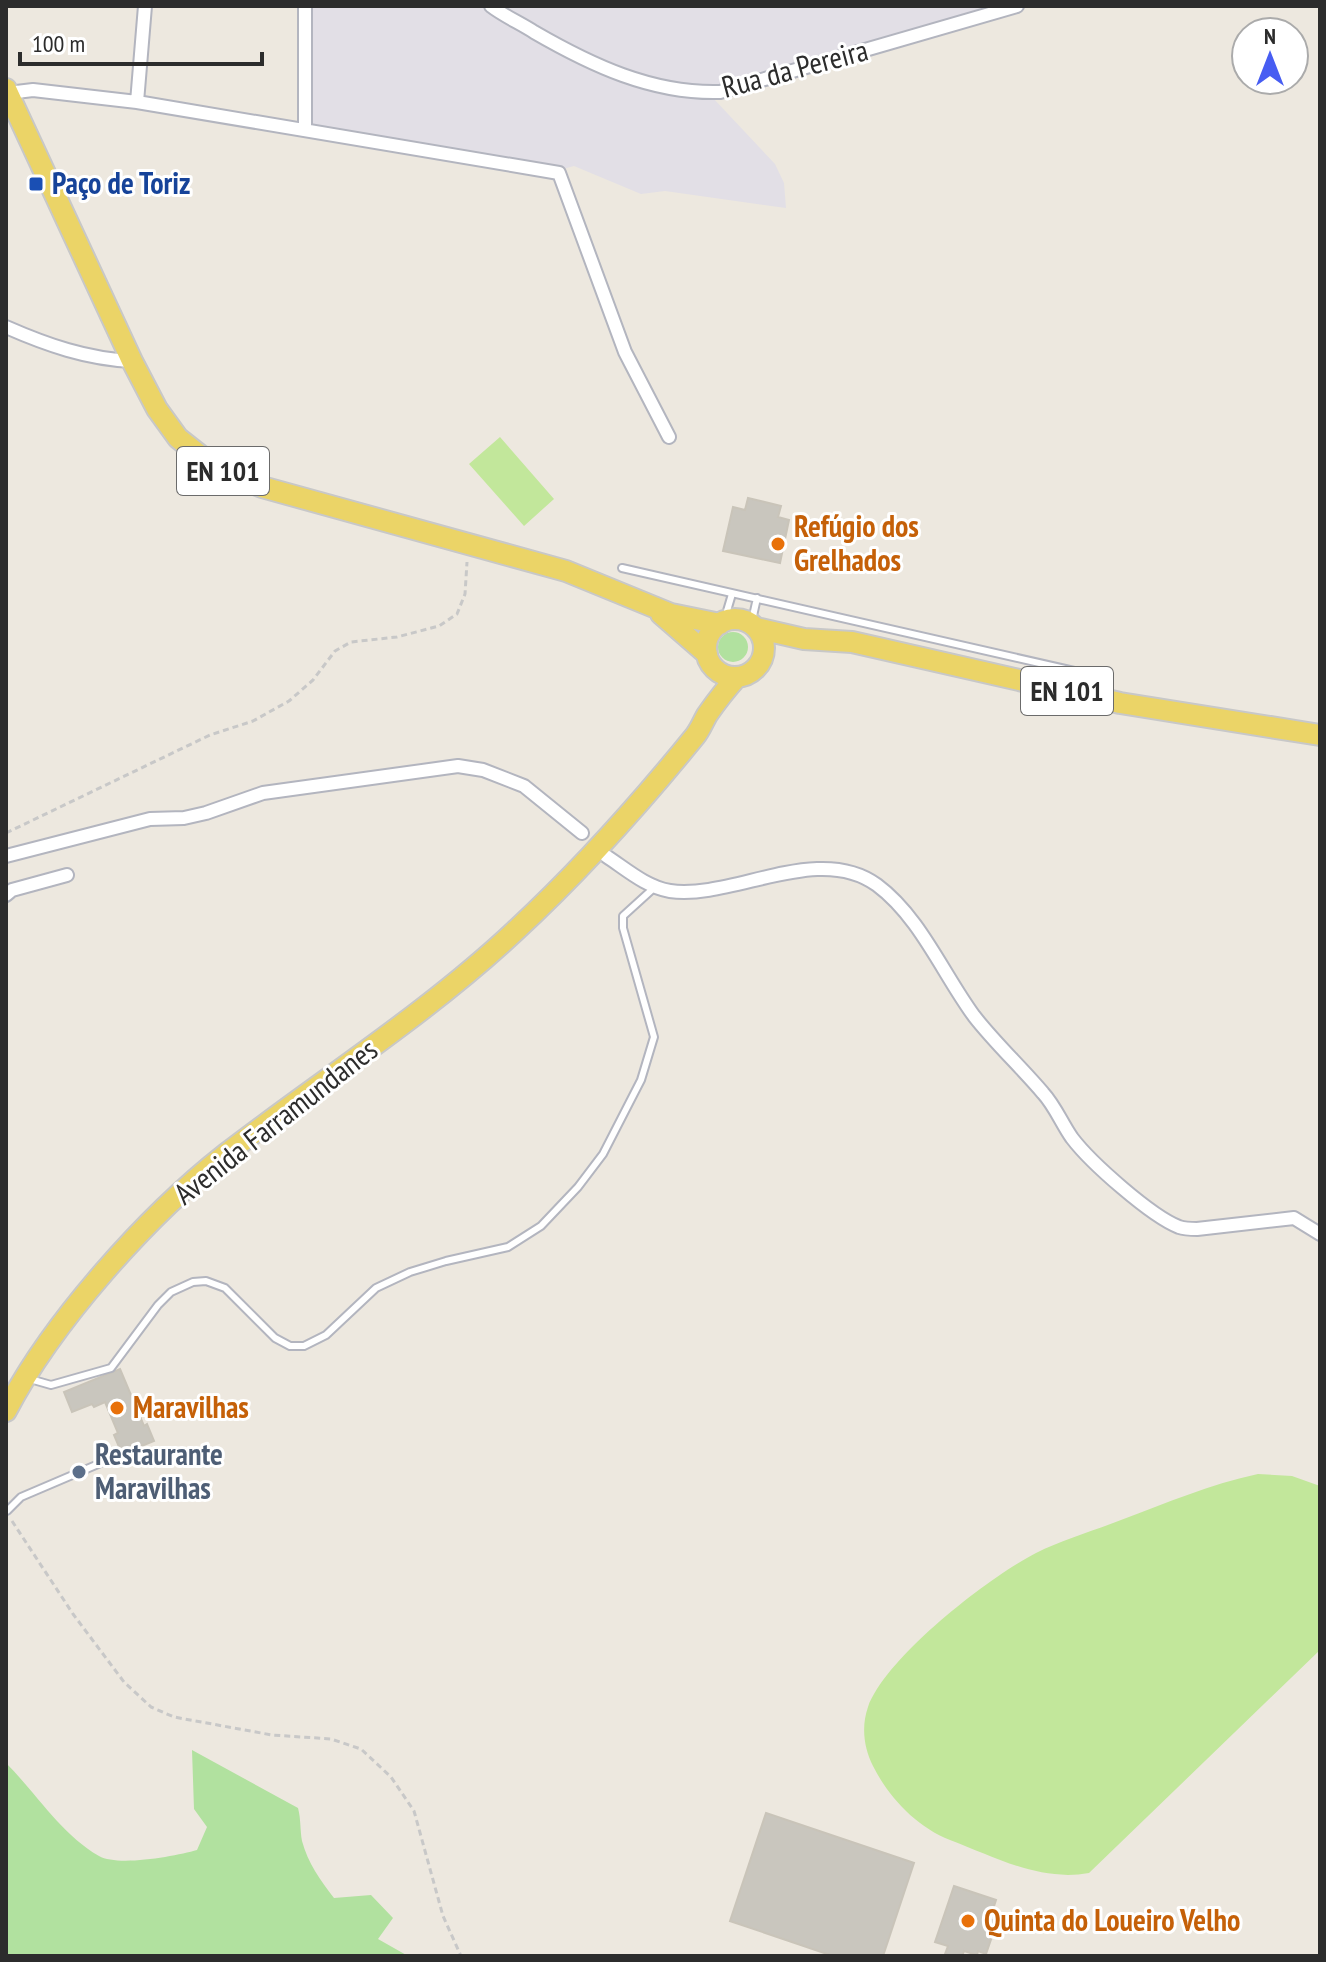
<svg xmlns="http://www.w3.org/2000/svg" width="1326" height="1962" font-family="'PT Sans Narrow',sans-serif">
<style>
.industrial{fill:#e2dfe6}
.green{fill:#b1e19f}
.pitch{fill:#c2e79b}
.building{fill:#c9c6be;stroke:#c9c4b9;stroke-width:2}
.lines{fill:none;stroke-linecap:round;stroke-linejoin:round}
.service-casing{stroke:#b3b5bf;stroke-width:10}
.minor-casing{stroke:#b3b5bf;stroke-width:16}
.primary-casing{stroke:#c8c8c8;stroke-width:24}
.path{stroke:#c8c8c8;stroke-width:3;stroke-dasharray:6 4;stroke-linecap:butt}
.service{stroke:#fff;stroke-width:6}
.minor{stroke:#fff;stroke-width:12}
.primary{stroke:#ebd467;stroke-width:20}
.transit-dot{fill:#1a4fb4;stroke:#fff;stroke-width:3}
.food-dot{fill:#e8710a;stroke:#fff;stroke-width:3}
.service-dot{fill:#5c6f8a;stroke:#fff;stroke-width:3}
.labels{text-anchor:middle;stroke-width:6;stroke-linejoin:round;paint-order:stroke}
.shield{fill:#fff;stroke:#6b6b6b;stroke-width:2}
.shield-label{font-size:28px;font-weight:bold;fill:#2c2c2c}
.street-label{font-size:30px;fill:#2c2c2c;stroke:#fff}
.transit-label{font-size:30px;font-weight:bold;fill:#164399;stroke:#fff;text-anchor:start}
.food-label{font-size:30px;font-weight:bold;fill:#c56008;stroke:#fff;text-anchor:start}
.service-label{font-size:30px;font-weight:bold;fill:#4e5e75;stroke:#fff;text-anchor:start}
</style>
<rect width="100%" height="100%" fill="#ede8df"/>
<path class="industrial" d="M 309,6 L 1018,6 L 713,98 L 775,164 L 784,183 L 786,208 L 665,191 L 641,194 L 574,166 L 556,171 L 310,131 Z"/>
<path class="green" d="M718 647a15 15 0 1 1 30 0a15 15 0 1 1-30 0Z
M 192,1750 L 298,1808 C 301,1819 300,1830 302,1841 C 308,1863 320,1880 334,1898 L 371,1895 L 393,1918 L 378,1939 L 408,1956 L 6,1956 L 6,1763 C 36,1793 61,1834 99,1856 C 118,1867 176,1856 197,1850 L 207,1827 L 194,1809 Z"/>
<path class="pitch" d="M 500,437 L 554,499 L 524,526 L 469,464 Z
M 1258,1474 L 1292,1476 L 1320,1486 L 1320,1650 L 1089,1873 C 1040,1882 995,1857 950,1840 C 917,1827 889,1798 873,1766 C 864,1748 861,1727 868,1707 C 887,1656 988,1578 1036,1553 C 1062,1540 1093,1531 1121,1520 C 1167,1503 1210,1484 1258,1474 Z"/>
<path class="building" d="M 748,498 L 781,506 L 778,517 L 789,520 L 780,563 L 723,551 L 733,507 L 745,510 Z
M 120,1369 L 144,1426 L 147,1424 L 154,1441 L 122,1454 L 114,1435 L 118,1433 L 105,1402 L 94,1407 L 92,1404 L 72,1412 L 64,1392 Z
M 766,1813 L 914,1863 L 883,1956 L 833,1956 L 730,1921 Z
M 954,1886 L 996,1900 L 990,1919 L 997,1922 L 986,1954 L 978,1951 L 977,1955 L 964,1951 L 962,1956 L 952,1956 L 945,1954 L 948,1946 L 935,1942 Z"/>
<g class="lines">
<defs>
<path id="service" d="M 622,568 L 1105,678
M 724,621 L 732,594
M 751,625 L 757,598
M 30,1379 L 51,1385 L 111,1368 L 158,1305 L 171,1292 L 193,1282 L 206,1281 L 225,1288 L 275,1338 L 290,1346 L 304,1346 L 326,1335 L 376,1288 L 410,1272 L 446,1261 L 508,1247 L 541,1226 L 578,1187 L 603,1154 L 641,1080 L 654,1037 L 623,928 L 623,916 L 656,886
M 7,1511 L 21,1497 L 103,1462"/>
<path id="minor" d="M 305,6 L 305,130
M 491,6 C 504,16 520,23 534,32 C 591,65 652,94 720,92 L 1017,6
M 8,93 L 33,90 L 137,102 L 559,173 L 625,352 L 669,437
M 137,102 L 145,6
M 6,327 C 47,345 87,359 132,361
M 6,856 L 150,819 L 184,818 L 206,813 L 263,793 L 458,766 L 483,770 L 524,786 L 582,833
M 606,856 C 626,869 646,887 670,891 C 732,900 818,842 877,885 C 920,917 943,974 974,1016 C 995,1043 1021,1067 1043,1093 C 1055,1106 1062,1124 1072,1138 C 1091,1163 1151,1216 1179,1227 C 1185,1229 1191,1229 1197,1229 L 1294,1218 L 1320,1234
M 6,895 L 12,890 L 67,875"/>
<path id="primary" d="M 6,89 L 132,361 L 157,409 L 178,438 L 216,468 L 262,487 L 566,571 L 671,614 L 720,624
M 661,614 L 707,654
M706 648a29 29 0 1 1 58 0a29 29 0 1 1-58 0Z
M 756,628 L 804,639 L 852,642 L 1120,703 L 1320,735
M 6,1411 C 52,1322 147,1216 226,1154 C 322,1080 425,1015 514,932 C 579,872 639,805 695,736 C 700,730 703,722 707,715 C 716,702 726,689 737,677"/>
</defs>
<use href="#service" class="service-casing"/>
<use href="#minor" class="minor-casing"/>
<use href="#primary" class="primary-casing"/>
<path class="path" d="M 6,833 L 210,735 L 253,721 L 289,701 L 313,680 L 335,651 L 351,642 L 397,637 L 439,626 L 457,614 L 465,594 L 467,562
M 12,1521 L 73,1614 L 124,1682 L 151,1707 L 174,1717 L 272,1735 L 331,1739 L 361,1749 L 391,1777 L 414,1811 L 443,1916 L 461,1956"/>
<use href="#service" class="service"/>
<use href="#minor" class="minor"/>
<use href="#primary" class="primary"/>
</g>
<rect class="transit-dot" x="28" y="176" width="16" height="16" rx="4"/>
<g class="food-dot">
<circle cx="778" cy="544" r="8"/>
<circle cx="117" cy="1408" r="8"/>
<circle cx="968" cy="1921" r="8"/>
</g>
<circle class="service-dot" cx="79" cy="1472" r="8"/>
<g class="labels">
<g class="shield">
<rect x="177" y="447" width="92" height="48" rx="6"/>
<rect x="1021" y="667" width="92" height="48" rx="6"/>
</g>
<g class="shield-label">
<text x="223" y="481">EN 101</text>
<text x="1067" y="701">EN 101</text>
</g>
<g class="street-label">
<text transform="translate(795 69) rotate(-15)" y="10">Rua da Pereira</text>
<text transform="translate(276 1122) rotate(-38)" y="10">Avenida Farramundanes</text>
</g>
<g class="transit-label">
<text x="52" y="194">Paço de Toriz</text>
</g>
<g class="food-label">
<text x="794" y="537">Refúgio dos<tspan x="794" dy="34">Grelhados</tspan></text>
<text x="133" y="1418">Maravilhas</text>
<text x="984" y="1931">Quinta do Loueiro Velho</text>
</g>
<g class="service-label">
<text x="95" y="1465">Restaurante<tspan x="95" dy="34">Maravilhas</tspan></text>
</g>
</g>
<rect width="1326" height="1962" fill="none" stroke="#2c2c2c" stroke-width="16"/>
<g transform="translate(1270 56)"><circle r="38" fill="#ffffff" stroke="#ababab" stroke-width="2"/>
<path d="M0-6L14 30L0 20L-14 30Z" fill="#475df2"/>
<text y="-12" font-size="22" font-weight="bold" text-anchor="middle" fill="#2c2c2c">N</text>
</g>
<path d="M20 52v12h242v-12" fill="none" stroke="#2c2c2c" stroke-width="4"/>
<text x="32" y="52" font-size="24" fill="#2c2c2c" stroke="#ffffff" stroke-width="6" paint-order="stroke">100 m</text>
</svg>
